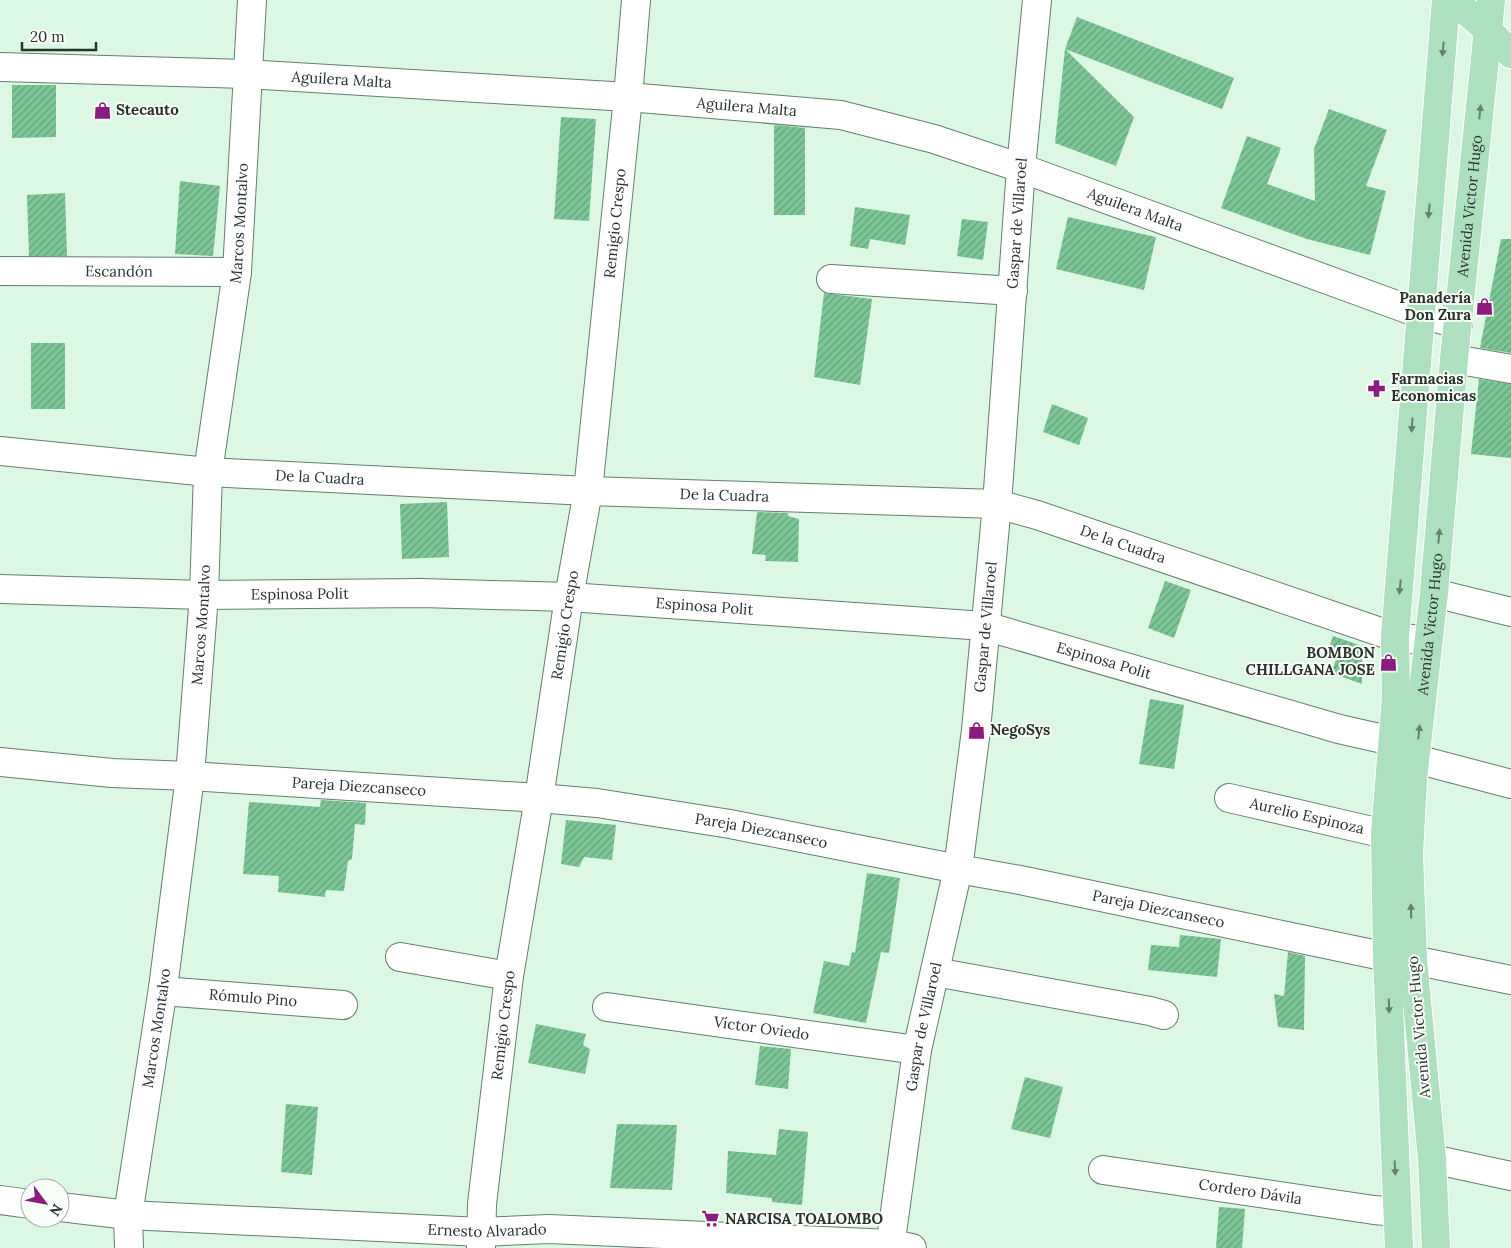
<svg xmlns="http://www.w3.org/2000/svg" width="1511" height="1248" font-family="Lora,serif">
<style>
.building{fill:url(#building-hatch)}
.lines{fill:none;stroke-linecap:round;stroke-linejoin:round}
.street-casing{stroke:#667e6d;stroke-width:30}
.primary-casing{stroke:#fff;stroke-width:30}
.street{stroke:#fff;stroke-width:28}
.primary{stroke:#ace0be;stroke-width:28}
.oneway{fill:#64816e}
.labels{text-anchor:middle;stroke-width:4;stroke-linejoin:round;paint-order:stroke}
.street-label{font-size:15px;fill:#29332c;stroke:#f9fefa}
.poi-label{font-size:15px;font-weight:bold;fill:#29332c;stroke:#f9fefa;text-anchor:start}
</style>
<defs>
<pattern id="building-hatch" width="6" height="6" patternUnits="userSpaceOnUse" patternTransform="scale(1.25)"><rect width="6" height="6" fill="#7dc695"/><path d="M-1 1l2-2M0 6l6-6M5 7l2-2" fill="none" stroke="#66a17a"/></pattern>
</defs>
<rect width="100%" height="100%" fill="#dcf7e3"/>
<path class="building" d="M 1077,17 L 1234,78 L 1222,109 L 1065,49 Z
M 1065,49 L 1134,117 L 1116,166 L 1055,143 Z
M 12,85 L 56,85 L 56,137 L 12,138 Z
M 1329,109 L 1387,130 L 1366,186 L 1386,191 L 1370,255 L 1307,239 L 1221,208 L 1247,136 L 1281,148 L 1267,184 L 1315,201 L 1314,149 Z
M 561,117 L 596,119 L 589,221 L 554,219 Z
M 776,125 L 805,128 L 805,215 L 774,215 L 774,126 Z
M 180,181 L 220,186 L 213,256 L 175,254 Z
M 65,193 L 67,256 L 29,256 L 27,195 Z
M 855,207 L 910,215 L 905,245 L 870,239 L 868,249 L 850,246 Z
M 1068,217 L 1156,237 L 1144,290 L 1056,269 Z
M 962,219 L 988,222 L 983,260 L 957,256 Z
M 1501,239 L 1511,239 L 1511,353 L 1480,348 Z
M 824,293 L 872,299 L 860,385 L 814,377 Z
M 31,343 L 65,343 L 65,409 L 31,409 Z
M 1479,379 L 1511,384 L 1511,458 L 1471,454 Z
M 1052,404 L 1088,418 L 1079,445 L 1043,432 Z
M 447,502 L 449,557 L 402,559 L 400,504 Z
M 757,512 L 788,513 L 788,516 L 799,519 L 798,562 L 765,561 L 766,555 L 752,554 Z
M 1165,581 L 1191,590 L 1174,638 L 1148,628 Z
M 1333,636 L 1362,646 L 1362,684 L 1331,673 L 1337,657 L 1327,654 Z
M 1150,699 L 1184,705 L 1174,769 L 1139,764 Z
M 321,800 L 366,803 L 365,825 L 355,824 L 352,859 L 348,861 L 344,891 L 326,890 L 325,897 L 278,892 L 279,876 L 243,874 L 249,802 L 320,807 Z
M 566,820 L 616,825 L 612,860 L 584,857 L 579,867 L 561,864 Z
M 867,873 L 900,878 L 889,953 L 881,952 L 866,1023 L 813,1013 L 824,961 L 849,966 L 852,952 L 855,953 Z
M 1180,935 L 1221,939 L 1217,977 L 1148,970 L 1151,945 L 1179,947 Z
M 1288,952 L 1305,956 L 1304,1030 L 1278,1027 L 1274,994 L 1284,996 Z
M 536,1024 L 586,1034 L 583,1045 L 590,1049 L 585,1074 L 528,1063 Z
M 760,1046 L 791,1049 L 788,1089 L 755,1085 Z
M 1025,1077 L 1063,1087 L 1050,1138 L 1011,1129 Z
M 286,1104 L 318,1107 L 312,1175 L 281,1172 Z
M 617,1124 L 677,1125 L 672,1190 L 610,1188 Z
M 779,1129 L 808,1132 L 802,1205 L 772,1202 L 772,1198 L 726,1193 L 728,1151 L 776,1155 Z
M 1219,1207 L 1245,1209 L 1242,1248 L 1216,1248 Z"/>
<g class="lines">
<defs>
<g id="street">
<path id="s1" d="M 0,67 L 247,74 L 628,97 L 841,115 L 934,139 L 1021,168 L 1421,314 L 1458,324"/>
<path id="s2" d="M 0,271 L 237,272"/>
<path d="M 831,279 L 1013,291"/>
<path d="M 1454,359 L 1511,369"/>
<path id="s3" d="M 0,451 L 208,472 L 588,491 L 997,504 L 1037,515 L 1395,637 L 1428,641"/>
<path id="s4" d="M 0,589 L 204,595 L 421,593 L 569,597 L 985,626 L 1339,729 L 1392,741"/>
<path d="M 1434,593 L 1511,612"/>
<path d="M 1416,759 L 1511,784"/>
<path id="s5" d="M 0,762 L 112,773 L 190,776 L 539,798 L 597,803 L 730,824 L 958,869 L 1020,880 L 1387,957 L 1413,960 L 1511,980"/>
<path id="s6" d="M 1229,798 L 1385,834"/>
<path d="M 400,957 L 509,976"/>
<path d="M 935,972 L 1150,1011 L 1164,1015"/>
<path id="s7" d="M 163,988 L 175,992 L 343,1005"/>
<path id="s8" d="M 607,1007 L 917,1050"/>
<path d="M 1432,1159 L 1511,1176"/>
<path id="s9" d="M 1103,1170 L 1374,1210 L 1397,1212"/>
<path d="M 0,1200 L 30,1204"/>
<path id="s10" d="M 60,1207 L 128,1215 L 481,1232 L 549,1229 L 891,1244 L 912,1248"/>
<path id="s11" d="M 129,1248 L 128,1215 L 163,988 L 190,776 L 204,595 L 208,472 L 237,272 L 252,0"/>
<path id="s12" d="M 481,1248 L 482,1204 L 509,976 L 539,798 L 569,597 L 588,491 L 628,97 L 636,0"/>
<path id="s13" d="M 890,1248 L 917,1050 L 958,869 L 976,730 L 997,504 L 1021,168 L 1037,0"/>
</g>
<g id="primary">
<path d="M 1453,0 L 1488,30 L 1511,54"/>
<path d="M 1399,1248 L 1387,957 L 1385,834 L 1396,698 L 1395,637 L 1446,0"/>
<path id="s14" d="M 1436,1248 L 1432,1159 L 1413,960 L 1409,854 L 1413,779 L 1434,593 L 1454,359 L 1491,0"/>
</g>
</defs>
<use href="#street" class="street-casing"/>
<use href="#primary" class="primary-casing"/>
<use href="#street" class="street"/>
<use href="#primary" class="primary"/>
</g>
<defs><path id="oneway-solid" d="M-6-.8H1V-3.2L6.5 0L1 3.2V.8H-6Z" transform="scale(1.25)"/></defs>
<g class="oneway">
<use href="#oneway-solid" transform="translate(1443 49) rotate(95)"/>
<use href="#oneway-solid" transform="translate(1480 112) rotate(-84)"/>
<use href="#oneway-solid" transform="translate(1429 211) rotate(95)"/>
<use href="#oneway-solid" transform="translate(1412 425) rotate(94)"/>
<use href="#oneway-solid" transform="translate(1439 536) rotate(-85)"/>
<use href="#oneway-solid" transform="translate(1400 587) rotate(95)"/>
<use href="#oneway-solid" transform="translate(1419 732) rotate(-84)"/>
<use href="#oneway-solid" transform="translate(1411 911) rotate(-92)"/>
<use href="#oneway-solid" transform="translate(1389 1006) rotate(88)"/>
<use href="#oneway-solid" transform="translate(1395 1168) rotate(87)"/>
</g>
<defs>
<symbol id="shop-bare" viewBox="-9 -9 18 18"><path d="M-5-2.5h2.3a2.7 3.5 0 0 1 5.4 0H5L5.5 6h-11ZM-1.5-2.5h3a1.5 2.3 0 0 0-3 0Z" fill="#8b1b7e" stroke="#f9fefa" stroke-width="2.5" paint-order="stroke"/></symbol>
<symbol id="pharmacy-bare" viewBox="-9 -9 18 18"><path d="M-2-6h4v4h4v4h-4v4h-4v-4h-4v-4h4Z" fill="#8b1b7e" stroke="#f9fefa" stroke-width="2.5" paint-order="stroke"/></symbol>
<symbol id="supermarket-bare" viewBox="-9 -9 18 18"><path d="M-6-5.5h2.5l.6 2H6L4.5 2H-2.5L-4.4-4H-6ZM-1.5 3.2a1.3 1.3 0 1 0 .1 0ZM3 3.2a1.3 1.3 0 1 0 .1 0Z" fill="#8b1b7e" stroke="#f9fefa" stroke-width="2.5" paint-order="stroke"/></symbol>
</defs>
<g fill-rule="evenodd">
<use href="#shop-bare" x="90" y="98" width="25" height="25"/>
<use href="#shop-bare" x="1472" y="294" width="25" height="25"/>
<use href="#pharmacy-bare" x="1364" y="376" width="25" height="25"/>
<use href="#shop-bare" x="1376" y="650" width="25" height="25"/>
<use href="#shop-bare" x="964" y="718" width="25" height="25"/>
<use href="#supermarket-bare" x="698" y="1206" width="25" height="25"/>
</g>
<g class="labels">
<g class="street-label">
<text dy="5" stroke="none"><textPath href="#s1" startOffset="342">Aguilera Malta</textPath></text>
<text dy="5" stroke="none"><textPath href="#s1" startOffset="748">Aguilera Malta</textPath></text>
<text dy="5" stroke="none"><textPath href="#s14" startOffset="1046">Avenida Victor Hugo</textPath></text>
<text dy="5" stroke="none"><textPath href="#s1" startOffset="1152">Aguilera Malta</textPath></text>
<text dy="5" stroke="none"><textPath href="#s11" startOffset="1032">Marcos Montalvo</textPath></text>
<text dy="5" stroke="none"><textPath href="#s12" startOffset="1034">Remigio Crespo</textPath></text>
<text dy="5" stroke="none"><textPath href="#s13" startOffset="1034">Gaspar de Villaroel</textPath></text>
<text dy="5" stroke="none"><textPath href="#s2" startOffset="119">Escandón</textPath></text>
<text dy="5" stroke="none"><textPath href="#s3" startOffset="321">De la Cuadra</textPath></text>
<text dy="5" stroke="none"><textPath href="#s3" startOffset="726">De la Cuadra</textPath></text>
<text dy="5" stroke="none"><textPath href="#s3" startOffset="1131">De la Cuadra</textPath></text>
<text dy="5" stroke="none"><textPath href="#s4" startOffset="300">Espinosa Polit</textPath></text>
<text dy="5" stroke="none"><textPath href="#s4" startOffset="705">Espinosa Polit</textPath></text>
<text dy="5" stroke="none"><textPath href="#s14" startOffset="626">Avenida Victor Hugo</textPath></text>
<text dy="5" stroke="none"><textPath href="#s11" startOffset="628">Marcos Montalvo</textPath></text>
<text dy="5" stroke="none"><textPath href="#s12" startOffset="629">Remigio Crespo</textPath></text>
<text dy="5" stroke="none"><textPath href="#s13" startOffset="629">Gaspar de Villaroel</textPath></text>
<text dy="5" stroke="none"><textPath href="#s4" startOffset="1110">Espinosa Polit</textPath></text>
<text dy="5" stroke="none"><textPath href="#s5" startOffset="360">Pareja Diezcanseco</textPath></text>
<text dy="5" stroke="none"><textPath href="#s6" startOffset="80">Aurelio Espinoza</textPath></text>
<text dy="5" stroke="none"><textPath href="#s5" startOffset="765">Pareja Diezcanseco</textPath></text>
<text dy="5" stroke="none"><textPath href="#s5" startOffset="1170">Pareja Diezcanseco</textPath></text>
<text dy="5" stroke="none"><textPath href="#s7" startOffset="91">Rómulo Pino</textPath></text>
<text dy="5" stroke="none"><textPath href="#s12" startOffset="224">Remigio Crespo</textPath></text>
<text dy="5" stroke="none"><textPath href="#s11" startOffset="222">Marcos Montalvo</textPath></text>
<text dy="5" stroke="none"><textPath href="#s13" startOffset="224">Gaspar de Villaroel</textPath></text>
<text transform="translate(1419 1027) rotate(-95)" y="5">Avenida Victor Hugo</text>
<text dy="5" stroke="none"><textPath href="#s8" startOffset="156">Víctor Oviedo</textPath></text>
<text dy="5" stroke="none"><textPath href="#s9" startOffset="149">Cordero Dávila</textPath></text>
<text dy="5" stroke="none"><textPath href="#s10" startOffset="428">Ernesto Alvarado</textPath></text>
</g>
<g class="poi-label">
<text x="116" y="115">Stecauto</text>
<text x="1471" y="303" text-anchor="end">Panadería<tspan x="1471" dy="17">Don Zura</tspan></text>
<text x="1391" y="384">Farmacias<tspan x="1391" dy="17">Economicas</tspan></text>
<text x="1375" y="658" text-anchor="end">BOMBON<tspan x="1375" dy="17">CHILLGANA JOSE</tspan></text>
<text x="990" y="735">NegoSys</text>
<text x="725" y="1224">NARCISA TOALOMBO</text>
</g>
</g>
<g transform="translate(45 1203) rotate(122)"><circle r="24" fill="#f9fefa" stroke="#a6ada8"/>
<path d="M0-4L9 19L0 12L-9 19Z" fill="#8b1b7e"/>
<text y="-8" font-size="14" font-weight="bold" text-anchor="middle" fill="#29332c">N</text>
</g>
<path d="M22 42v8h74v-8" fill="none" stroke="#29332c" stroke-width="2.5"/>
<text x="30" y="42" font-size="15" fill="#29332c" stroke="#f9fefa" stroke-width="4" paint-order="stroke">20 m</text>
</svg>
